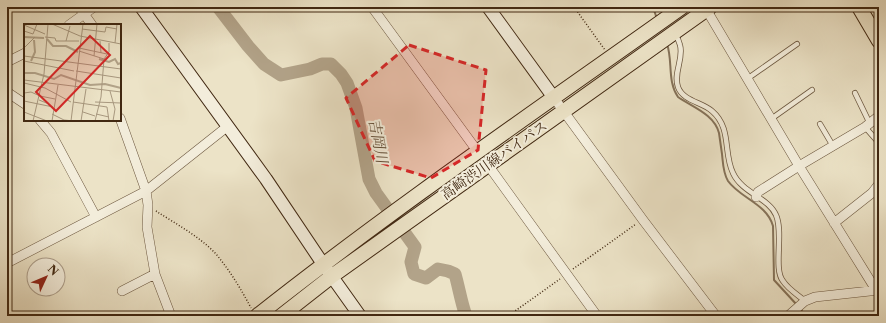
<svg xmlns="http://www.w3.org/2000/svg" width="886" height="323" font-family="'Libre Caslon Text','Noto Serif JP',serif">
<style>
.lines{fill:none;stroke-linecap:round;stroke-linejoin:round}
.stream{stroke:#857259;stroke-width:2}
.river{stroke:#b2a389;stroke-width:13}
.lane-casing{stroke:#6c573f;stroke-width:6}
.street-casing{stroke:#6c573f;stroke-width:10}
.secondary-casing{stroke:#412812;stroke-width:14}
.primary-casing{stroke:#412812;stroke-width:16}
.path{stroke:#412812;stroke-width:1.5;stroke-dasharray:1 2;stroke-linecap:butt}
.lane{stroke:#f3eddb;stroke-width:4.5}
.street{stroke:#f3eddb;stroke-width:9}
.secondary{stroke:#f3eddb;stroke-width:12}
.primary{stroke:#ece3c7;stroke-width:14}
.marked{fill:#d62828;fill-opacity:0.2;stroke:#d62828;stroke-width:3;stroke-dasharray:8 5;stroke-linejoin:round}
.labels{text-anchor:middle;stroke-width:4;stroke-linejoin:round;paint-order:stroke}
.street-label{font-size:14px;fill:#412812;stroke:#f3eddb}
.water-label{font-size:15px;font-style:italic;fill:#634d36;stroke:#f3eddb}
.inset-river{fill:none;stroke:#b2a389;stroke-width:2}
.inset-road{fill:none;stroke:#a8987f;stroke-width:1}
.view{fill:#d62828;fill-opacity:0.15;stroke:#d62828;stroke-width:2}
.inset-edge{fill:none;stroke:#412812;stroke-width:2}
</style>
<rect width="100%" height="100%" fill="#ece3c7"/>
<filter id="stains"><feTurbulence type="fractalNoise" baseFrequency=".005" numOctaves="4"/><feColorMatrix values="0 0 0 0 .2 0 0 0 0 .09 0 0 0 0 .02 0 0 0 .5 -.17"/></filter>
<radialGradient id="worn" r=".72"><stop offset=".6" stop-color="#630" stop-opacity="0"/><stop offset="1" stop-color="#630" stop-opacity=".3"/></radialGradient>
<g class="lines">
<path class="stream" d="M 653,7 L 657,19
M 667,44 C 673,61 667,81 678,97 C 692,107 714,114 719,133 C 720,140 721,147 722,154 C 723,163 723,173 728,181 C 740,198 767,204 773,226 L 774,280 L 797,305
M 800,308 L 805,316"/>
<path class="river" d="M 218,7 L 248,46 L 264,64 L 281,75 L 310,69 L 322,64 L 331,64 L 341,74 L 347,83 L 356,108 L 369,179 L 376,193 L 415,247 L 411,262 L 414,274 L 426,278 L 438,269 L 448,271 L 455,274 C 459,288 461,302 466,316"/>
<defs>
<path id="lane" d="M 675,34 C 677,37 679,41 680,45 C 684,59 673,73 678,87 C 683,101 702,102 712,111 C 732,128 723,153 733,173 C 742,193 769,198 776,215 C 784,233 773,269 783,281 C 788,289 798,295 805,301
M 747,79 L 797,44
M 855,93 L 870,124
M 771,119 L 812,90
M 820,124 L 833,146
M 865,127 L 879,143"/>
<path id="street" d="M 79,7 L 92,25
M 372,7 L 478,152
M 706,9 L 799,166 L 876,290
M 69,25 L 94,7
M 7,62 L 25,53
M 7,92 L 25,104
M 554,98 L 643,220 L 716,316
M 120,118 L 146,191 L 148,205 L 147,227 L 155,274 L 171,316
M 40,120 L 51,133 L 96,217
M 488,165 L 597,316
M 756,197 L 758,192 L 799,166 L 865,127 L 879,116
M 834,223 L 872,193 L 879,184
M 7,263 L 146,191 L 228,126
M 122,291 L 155,274
M 788,316 L 805,301 L 815,297 L 879,290"/>
<path id="secondary" d="M 141,7 L 266,179 L 323,264 L 360,316
M 488,7 L 554,98"/>
<path id="primary" d="M 859,7 L 879,41
M 257,316 C 395,207 540,108 682,7
M 281,316 L 332,276 L 710,7"/>
</defs>
<use href="#lane" class="lane-casing"/>
<use href="#street" class="street-casing"/>
<use href="#secondary" class="secondary-casing"/>
<use href="#primary" class="primary-casing"/>
<path class="path" d="M 574,7 L 605,50
M 156,211 C 176,224 206,240 220,259 C 232,274 242,291 251,308
M 573,269 L 636,224
M 508,316 L 560,279"/>
<use href="#lane" class="lane"/>
<use href="#street" class="street"/>
<use href="#secondary" class="secondary"/>
<use href="#primary" class="primary"/>
</g>
<path class="marked" d="M 409,45 L 486,70 L 478,150 L 431,178 L 375,161 L 346,98 Z"/>
<g class="labels">
<g class="street-label">
<text transform="translate(494 160) rotate(-35)" y="5">高崎渋川線バイパス</text>
</g>
<g class="water-label">
<text transform="translate(378 141) rotate(79)" y="5">吉岡川</text>
</g>
</g>
<g transform="translate(24 24)">
<rect width="97" height="97" fill="#ece3c7"/>
<path class="inset-river" d="M 0,13 L 20,14M 23,15 L 29,22 L 42,22 L 54,28M 75,35 L 85,38 L 91,35 L 94,40 L 97,39M 7,37 L 11,28 L 10,16M 0,49 L 11,49 L 30,55 L 37,51 L 66,61 L 81,60 L 97,64"/>
<path class="inset-road" d="M 28,0 L 56,12 L 97,20M 0,1 L 21,10M 58,5 L 81,8 L 82,3 L 93,5M 0,7 L 9,10 L 13,0M 21,13 L 31,14 L 32,17 L 55,17M 42,17 L 46,2M 76,17 L 77,29M 91,19 L 93,0M 0,24 L 11,13M 55,24 L 83,30M 55,27 L 80,35M 0,32 L 97,45M 70,32 L 73,0M 0,37 L 50,47M 52,47 L 97,54M 0,56 L 97,68M 0,59 L 21,64 L 47,78M 86,67 L 91,85 L 89,97M 0,69 L 7,68 L 16,72 L 31,75M 15,76 L 25,80 L 25,82M 0,77 L 29,83M 49,78 L 83,83 L 85,97M 71,78 L 97,79M 0,88 L 23,97M 59,88 L 71,92M 28,90 L 40,96 L 50,97M 72,90 L 85,93M 9,97 L 20,50 L 24,0M 28,97 L 34,61M 47,97 L 59,0M 57,97 L 62,65M 71,97 L 77,73 L 80,35 L 85,28 L 85,19"/>
<path class="view" d="M 66,12 L 86,31 L 32,87 L 12,68 Z"/>
<rect width="97" height="97" class="inset-edge"/>
</g>
<rect width="886" height="323" fill="none" stroke="#ece3c7" stroke-width="24"/>
<rect x="8" y="8" width="870" height="307" fill="none" stroke="#412812" stroke-width="2"/>
<rect x="12" y="12" width="862" height="299" fill="none" stroke="#412812"/>
<g transform="translate(46 277) rotate(46)"><circle r="19" fill="#f3eddb" stroke="#ac9e8b"/>
<path d="M0-3L7 15L0 10L-7 15Z" fill="#8f2418"/>
<text y="-6" font-size="11" font-weight="bold" text-anchor="middle" fill="#412812">N</text>
</g>
<rect width="100%" height="100%" filter="url(#stains)"/>
<rect width="100%" height="100%" fill="url(#worn)"/>
</svg>
